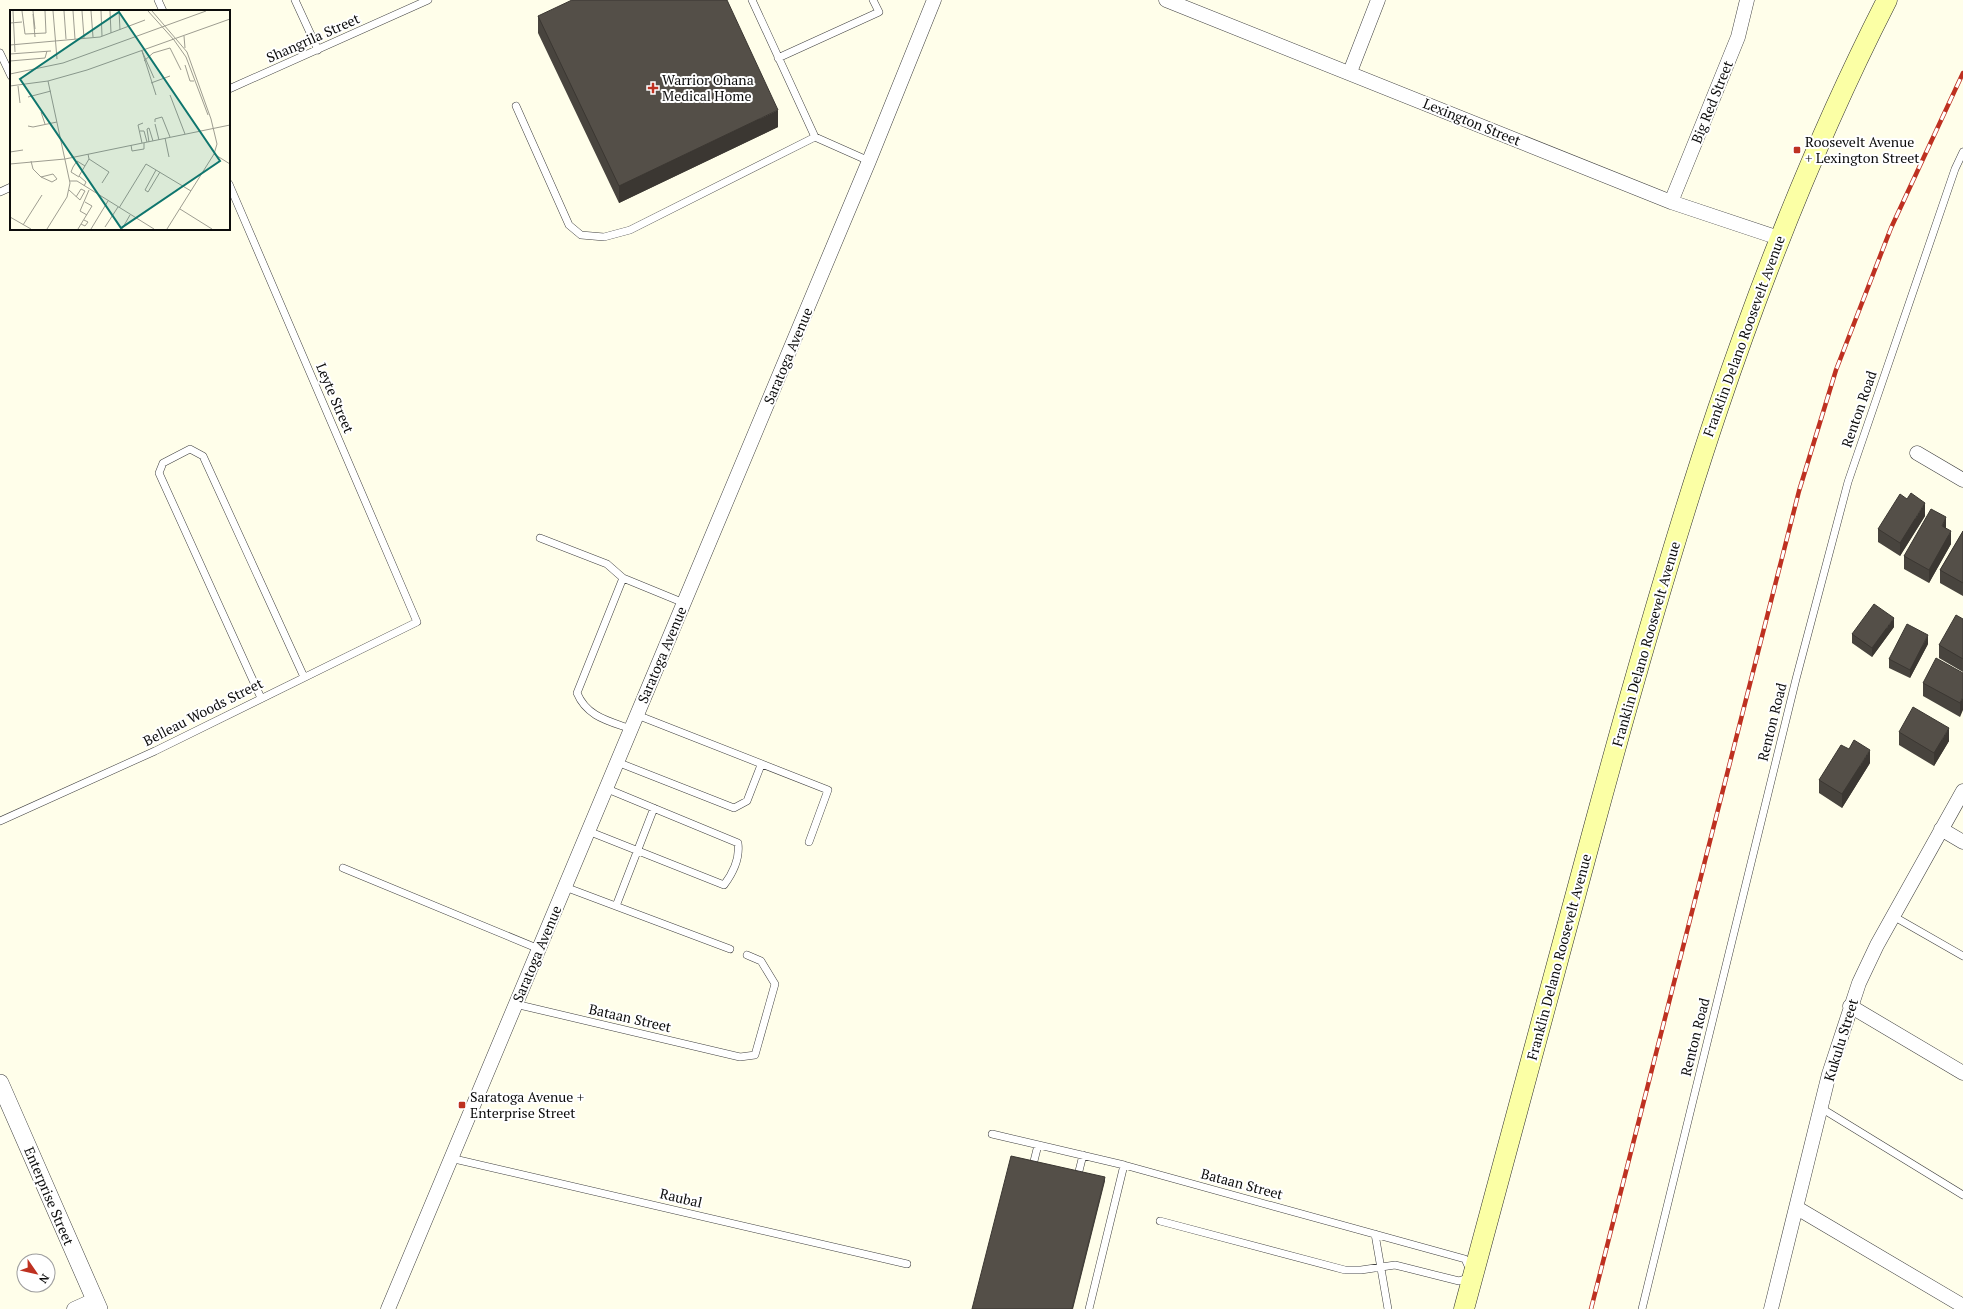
<svg xmlns="http://www.w3.org/2000/svg" width="1963" height="1309" font-family="'PT Serif',serif">
<style>
.lines{fill:none;stroke-linecap:round;stroke-linejoin:round}
.service-casing{stroke:#3f3f3f;stroke-width:8}
.minor-casing{stroke:#3f3f3f;stroke-width:15}
.tertiary-casing{stroke:#3f3f3f;stroke-width:18}
.secondary-casing{stroke:#2e2e2e;stroke-width:21}
.service{stroke:#fff;stroke-width:7}
.minor{stroke:#fff;stroke-width:14}
.tertiary{stroke:#fff;stroke-width:17}
.secondary{stroke:#fbffa5;stroke-width:20}
.rail-casing{stroke:#be3121;stroke-width:4.5}
.rail{stroke:#fff;stroke-width:3;stroke-dasharray:9;stroke-linecap:butt}
.wall{fill:#48443e}
.shaded-wall{fill:#3b3732}
.building{fill:#544f48;stroke:#3b3732}
.poi-dot{fill:#be3121;stroke:#fff;stroke-width:1.5}
.labels{text-anchor:middle;stroke-width:4;stroke-linejoin:round;paint-order:stroke}
.street-label{font-size:14px;fill:#0c0c0c;stroke:#fff}
.poi-label{font-size:14px;fill:#0c0c0c;stroke:#fff;text-anchor:start}
.inset-road{fill:none;stroke:#9e9d91;stroke-width:1}
.view{fill:#0f766e;fill-opacity:0.15;stroke:#0f766e;stroke-width:2}
.inset-edge{fill:none;stroke:#0c0c0c;stroke-width:2}
</style>
<rect width="100%" height="100%" fill="#fffeea"/>
<g class="lines">
<defs>
<path id="service" d="M 158,0 L 163,11
M 295,0 L 318,50
M 752,0 L 815,137
M 0,53 L 11,76
M 778,58 L 879,12 L 873,0
M 229,89 L 428,0
M 516,106 L 569,225 L 581,235 L 604,237 L 630,230 L 815,137 L 869,161
M 0,192 L 11,187
M 540,538 L 607,564 L 623,578
M 261,698 L 159,473 L 163,463 L 190,449 L 203,456 L 304,677
M 637,715 L 828,790 L 809,842
M 631,729 C 609,721 587,717 577,693 L 623,578 L 684,603
M 617,762 L 734,808 L 747,801 L 761,765
M 0,821 L 155,751 L 417,622 L 229,184
M 588,831 L 724,885 C 733,873 740,858 738,843 L 605,788
M 343,868 L 539,949
M 565,887 L 730,949
M 616,906 L 654,808
M 1893,916 L 1963,956
M 515,1004 L 740,1057 L 755,1055 L 775,984 L 761,961 L 747,955
M 1821,1108 L 1963,1195
M 992,1134 L 1124,1165 L 1465,1259 L 1470,1270
M 450,1158 L 907,1264
M 1033,1165 L 1038,1145
M 1078,1175 L 1083,1155
M 1160,1221 L 1345,1270 L 1361,1270 L 1395,1265 L 1459,1281 L 1470,1277
M 1375,1234 L 1388,1309
M 1089,1309 L 1124,1165
M 1642,1309 L 1796,679 L 1848,482 L 1955,169 L 1963,152"/>
<path id="minor" d="M 1166,0 L 1671,202 L 1779,238
M 1350,72 L 1378,0
M 1671,202 L 1738,37 L 1747,0
M 1917,453 L 1963,480
M 1941,829 L 1963,842
M 1850,1006 L 1963,1073
M 1797,1208 L 1963,1306
M 74,1309 L 94,1300
M 388,1309 L 869,161 L 934,0
M 1771,1309 L 1829,1074 L 1859,983 L 1877,945 L 1963,791"/>
<path id="tertiary" d="M 0,1083 L 99,1309"/>
<path id="secondary" d="M 1464,1309 C 1507,1151 1550,993 1592,834 C 1669,549 1752,264 1887,0"/>
</defs>
<use href="#service" class="service-casing"/>
<use href="#minor" class="minor-casing"/>
<use href="#tertiary" class="tertiary-casing"/>
<use href="#secondary" class="secondary-casing"/>
<use href="#service" class="service"/>
<use href="#minor" class="minor"/>
<use href="#tertiary" class="tertiary"/>
<use href="#secondary" class="secondary"/>
<defs>
<path id="rail" d="M 1591,1309 L 1799,491 L 1836,370 L 1891,228 L 1963,73"/>
</defs>
<use href="#rail" class="rail-casing"/>
<use href="#rail" class="rail"/>
</g>
<path class="wall" d="M 538,16 L 778,127 L 619,203 L 538,33 Z
M 1925,516 L 1900,556 L 1878,542 L 1878,529 Z
M 1946,529 L 1951,544 L 1929,583 L 1904,569 L 1904,556 Z
M 1963,531 L 1963,596 L 1940,583 L 1940,570 Z
M 1963,619 L 1963,672 L 1939,658 L 1939,645 Z
M 1894,627 L 1872,657 L 1852,643 L 1852,634 Z
M 1928,644 L 1910,678 L 1889,668 L 1889,659 Z
M 1963,673 L 1960,717 L 1923,696 L 1923,683 Z
M 1899,732 L 1949,741 L 1934,766 L 1899,745 Z
M 1870,763 L 1842,808 L 1819,793 L 1819,780 Z"/>
<path class="shaded-wall" d="M 778,110 L 778,127 L 619,203 L 619,186 Z
M 1925,503 L 1925,516 L 1900,556 L 1900,543 Z
M 1946,517 L 1946,530 L 1942,526 Z
M 1951,531 L 1951,544 L 1929,583 L 1929,570 Z
M 1894,618 L 1894,627 L 1872,657 L 1872,648 Z
M 1928,635 L 1928,644 L 1910,678 L 1910,670 Z
M 1963,697 L 1963,710 L 1960,717 L 1960,703 Z
M 1949,728 L 1949,741 L 1934,766 L 1934,753 Z
M 1870,750 L 1870,763 L 1842,808 L 1842,794 Z
M 1105,1177 L 1105,1181 L 1073,1309 L 1072,1309 Z"/>
<path class="building" d="M 572,0 L 727,0 L 778,110 L 619,186 L 538,16 Z
M 1911,493 L 1925,503 L 1900,543 L 1878,529 L 1900,494 L 1907,499 Z
M 1931,509 L 1946,517 L 1942,526 L 1951,531 L 1929,570 L 1904,556 Z
M 1963,531 L 1963,583 L 1940,570 Z
M 1874,604 L 1894,618 L 1872,648 L 1852,634 Z
M 1956,615 L 1963,619 L 1963,659 L 1939,645 Z
M 1907,624 L 1928,635 L 1910,670 L 1889,659 Z
M 1936,658 L 1963,673 L 1963,697 L 1960,703 L 1923,683 Z
M 1913,707 L 1949,728 L 1934,753 L 1899,732 Z
M 1854,740 L 1870,750 L 1842,794 L 1819,780 L 1841,745 L 1849,749 Z
M 1011,1156 L 1105,1177 L 1072,1309 L 972,1309 Z"/>
<g class="poi-dot">
<path d="M651 82h4v4h4v4h-4v4h-4v-4h-4v-4h4z"/>
<rect x="1793" y="146" width="8" height="8" rx="2"/>
<rect x="458" y="1101" width="8" height="8" rx="2"/>
</g>
<g class="labels">
<g class="street-label">
<text transform="translate(313 38) rotate(-24)" y="5">Shangrila Street</text>
<text transform="translate(1712 102) rotate(-68)" y="5">Big Red Street</text>
<text transform="translate(1472 122) rotate(22)" y="5">Lexington Street</text>
<text transform="translate(1744 336) rotate(-70)" y="5">Franklin Delano Roosevelt Avenue</text>
<text transform="translate(788 356) rotate(-67)" y="5">Saratoga Avenue</text>
<text transform="translate(335 398) rotate(67)" y="5">Leyte Street</text>
<text transform="translate(1859 409) rotate(-71)" y="5">Renton Road</text>
<text transform="translate(1646 644) rotate(-74)" y="5">Franklin Delano Roosevelt Avenue</text>
<text transform="translate(662 655) rotate(-67)" y="5">Saratoga Avenue</text>
<text transform="translate(203 712) rotate(-27)" y="5">Belleau Woods Street</text>
<text transform="translate(1772 722) rotate(-76)" y="5">Renton Road</text>
<text transform="translate(537 954) rotate(-67)" y="5">Saratoga Avenue</text>
<text transform="translate(1559 957) rotate(-75)" y="5">Franklin Delano Roosevelt Avenue</text>
<text transform="translate(630 1018) rotate(13)" y="5">Bataan Street</text>
<text transform="translate(1695 1037) rotate(-76)" y="5">Renton Road</text>
<text transform="translate(1841 1040) rotate(-73)" y="5">Kukulu Street</text>
<text transform="translate(1242 1184) rotate(15)" y="5">Bataan Street</text>
<text transform="translate(49 1196) rotate(67)" y="5">Enterprise Street</text>
<text transform="translate(681 1198) rotate(13)" y="5">Raubal</text>
</g>
<g class="poi-label">
<text x="662" y="85">Warrior Ohana<tspan x="662" dy="16">Medical Home</tspan></text>
<text x="1805" y="147">Roosevelt Avenue<tspan x="1805" dy="16">+ Lexington Street</tspan></text>
<text x="470" y="1102">Saratoga Avenue +<tspan x="470" dy="16">Enterprise Street</tspan></text>
</g>
</g>
<g transform="translate(10 10)">
<rect width="220" height="220" fill="#fffeea"/>
<path class="inset-road" d="M 3,1 L 5,42M 12,1 L 15,24 L 36,23 L 35,1M 23,1 L 25,19M 43,1 L 47,49M 54,1 L 56,29M 63,1 L 65,29M 72,1 L 74,28M 81,1 L 83,27M 91,1 L 92,26M 100,1 L 101,23M 109,1 L 110,20M 138,1 L 164,30M 142,1 L 166,29M 23,4 L 25,27M 0,13 L 12,12M 174,26 L 175,38M 164,30 L 176,47 L 198,105M 0,35 L 90,27 L 135,10M 132,41 L 146,85M 132,41 L 144,68M 0,44 L 41,41M 0,51 L 35,48 L 37,41M 134,51 L 143,43 L 160,38 L 171,60M 175,55 L 180,71 L 184,71M 0,64 L 53,53 L 196,1M 141,73 L 160,66M 0,76 L 38,71 L 77,60 L 220,9M 8,76 L 10,93M 160,85 L 175,124M 18,87 L 41,81M 31,102 L 35,114M 145,112 L 145,109 L 152,107 L 160,127M 145,114 L 149,130M 18,116 L 23,117 L 47,112M 130,121 L 134,121 L 137,132M 155,128 L 159,147M 139,132 L 137,119 L 139,118 L 143,131M 132,133 L 128,115 L 133,113M 121,135 L 122,141 L 134,139 L 134,133M 0,142 L 13,140M 78,144 L 79,149 L 99,162 L 92,173M 204,144 L 220,154M 21,151 L 23,159 L 31,167 L 42,172 L 47,169 L 43,164 L 31,167M 0,154 L 55,149 L 220,115M 146,160 L 135,180 L 138,182 L 150,162M 69,167 L 61,162 L 63,157 L 67,151 L 75,156M 60,171 L 67,171 L 144,219M 74,176 L 76,172 L 69,166 L 79,149M 59,180 L 70,190M 66,187 L 71,179 L 75,181 L 70,190M 109,198 L 136,154 L 181,181M 170,199 L 202,219M 77,205 L 70,201 L 79,180M 0,207 L 21,219M 71,214 L 75,216 L 78,212 L 74,210M 13,215 L 32,185M 95,217 L 108,197M 37,219 L 57,187 L 60,173 L 38,71M 68,219 L 82,196 L 75,192M 81,219 L 98,191M 112,219 L 120,205M 157,219 L 204,144 L 207,134 L 201,109 L 177,42 L 166,29"/>
<path class="view" d="M 109,2 L 210,151 L 111,218 L 10,69 Z"/>
<rect width="220" height="220" class="inset-edge"/>
</g>
<g transform="translate(36 1273) rotate(124)"><circle r="19" fill="#ffffff" stroke="#9e9e9e"/>
<path d="M0-3L7 15L0 10L-7 15Z" fill="#be3121"/>
<text y="-6" font-size="11" font-weight="bold" text-anchor="middle" fill="#0c0c0c">N</text>
</g>
</svg>
